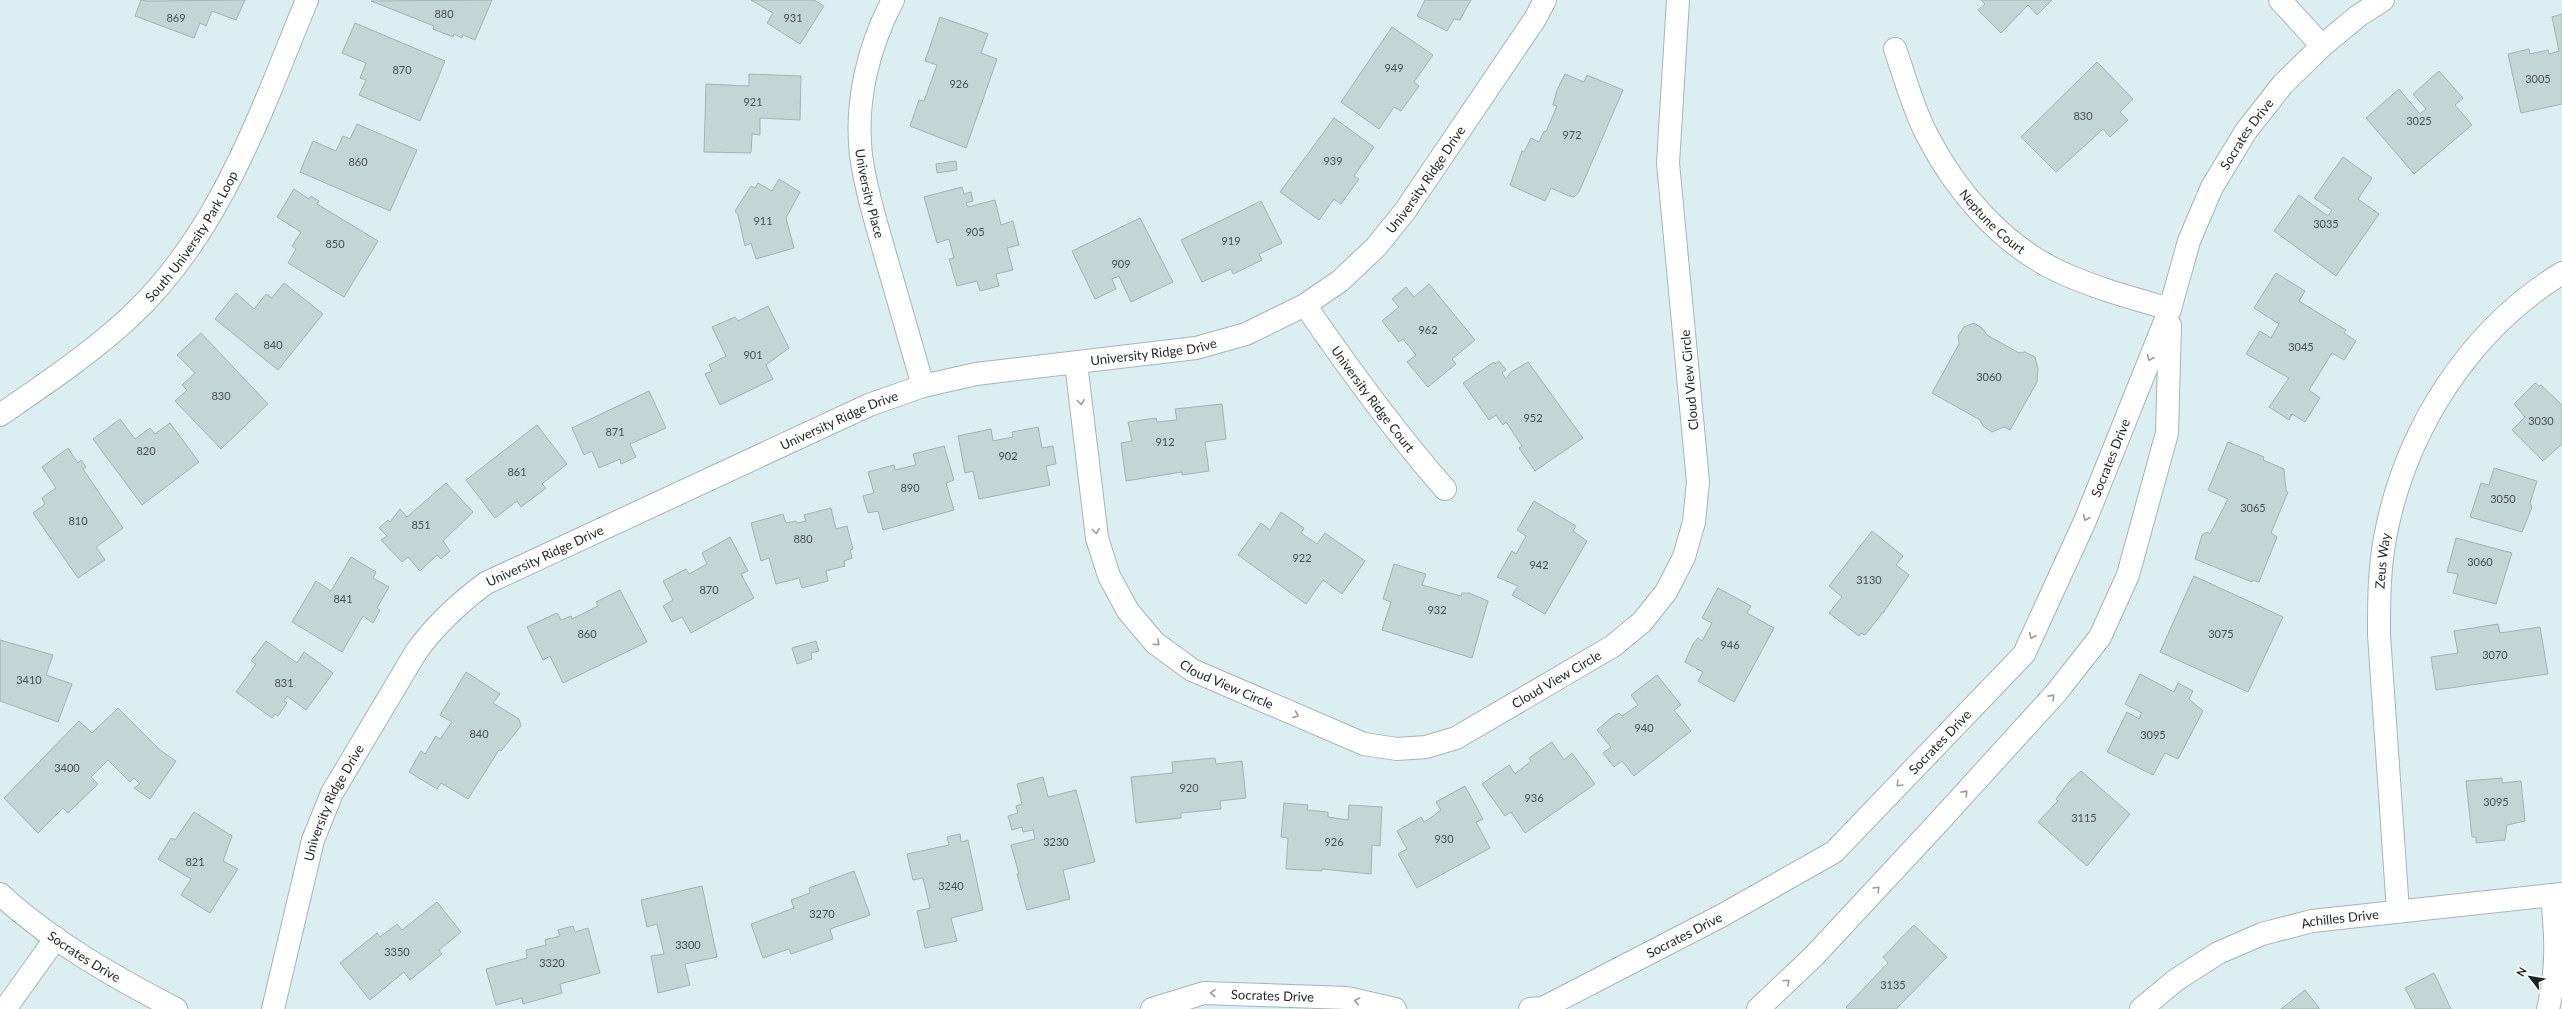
<svg xmlns="http://www.w3.org/2000/svg" width="2562" height="1009" font-family="Lato,sans-serif">
<style>
.building{fill:#c2d6d5;stroke:#a1b4b3}
.lines{fill:none;stroke-linecap:round;stroke-linejoin:round}
.minor-casing{stroke:#a3b5ba;stroke-width:24}
.minor{stroke:#fff;stroke-width:22}
.oneway{stroke:#999c9d}
.labels{text-anchor:middle;stroke-width:3;stroke-linejoin:round;paint-order:stroke}
.number-label{font-size:11px;fill:#465051}
.street-label{font-size:13px;fill:#1c2325;stroke:#fff}
</style>
<rect width="100%" height="100%" fill="#dbeff3"/>
<path class="building" d="M 141,0 L 147,1 L 245,0 L 236,20 L 212,11 L 206,26 L 200,23 L 194,38 L 135,16 Z
M 492,0 L 475,40 L 463,35 L 462,38 L 454,34 L 453,37 L 433,29 L 434,26 L 371,1 Z
M 751,0 L 814,0 L 824,6 L 800,44 L 767,23 L 773,13 Z
M 1425,0 L 1471,0 L 1460,20 L 1454,19 L 1447,31 L 1417,16 Z
M 1981,0 L 2052,0 L 2037,15 L 2028,5 L 2001,33 L 1978,10 L 1985,4 Z
M 2562,14 L 2562,104 L 2521,113 L 2508,54 L 2529,49 L 2530,54 L 2548,50 L 2549,54 L 2559,51 L 2552,17 Z
M 940,17 L 988,34 L 981,53 L 997,59 L 966,148 L 910,126 L 919,100 L 924,101 L 937,65 L 925,61 Z
M 355,23 L 445,61 L 420,121 L 359,95 L 366,80 L 360,78 L 366,63 L 342,53 Z
M 1392,27 L 1433,55 L 1414,82 L 1419,86 L 1401,111 L 1394,107 L 1379,129 L 1341,102 Z
M 2097,62 L 2133,99 L 2120,112 L 2128,120 L 2110,137 L 2103,129 L 2056,172 L 2021,137 Z
M 2439,71 L 2463,98 L 2455,105 L 2472,125 L 2414,174 L 2366,118 L 2399,89 L 2420,114 L 2426,109 L 2413,94 Z
M 749,74 L 801,76 L 800,120 L 760,118 L 760,135 L 752,134 L 751,153 L 704,152 L 706,84 L 749,86 Z
M 1565,74 L 1584,82 L 1587,75 L 1623,90 L 1579,192 L 1574,197 L 1569,196 L 1551,188 L 1545,201 L 1510,185 L 1522,151 L 1524,152 L 1531,138 L 1539,142 L 1544,131 L 1546,132 L 1557,106 L 1553,105 L 1557,90 Z
M 1334,118 L 1374,147 L 1354,176 L 1359,179 L 1341,204 L 1334,199 L 1319,220 L 1280,192 Z
M 357,124 L 417,150 L 390,211 L 300,172 L 313,141 L 336,151 L 343,136 L 350,139 Z
M 2343,157 L 2372,178 L 2358,199 L 2379,214 L 2336,276 L 2274,231 L 2299,195 L 2328,216 L 2332,210 L 2314,198 Z
M 956,161 L 957,170 L 937,173 L 936,164 Z
M 779,179 L 800,192 L 786,218 L 794,248 L 756,259 L 751,243 L 745,246 L 738,215 L 735,211 L 751,186 L 755,188 L 758,183 L 772,191 Z
M 962,187 L 964,194 L 971,192 L 973,201 L 966,203 L 968,207 L 995,200 L 1001,225 L 1013,221 L 1019,245 L 1007,248 L 1013,270 L 996,274 L 999,286 L 980,291 L 977,281 L 957,286 L 949,259 L 954,258 L 949,239 L 937,243 L 924,197 Z
M 294,189 L 309,199 L 311,196 L 319,201 L 317,204 L 378,241 L 344,297 L 288,263 L 296,249 L 292,246 L 301,232 L 277,217 Z
M 1261,201 L 1282,243 L 1259,254 L 1262,260 L 1233,274 L 1231,269 L 1202,282 L 1181,240 Z
M 1140,218 L 1173,282 L 1131,302 L 1119,276 L 1112,279 L 1116,289 L 1095,299 L 1072,251 Z
M 2276,273 L 2305,291 L 2299,301 L 2346,330 L 2344,333 L 2356,341 L 2344,360 L 2332,353 L 2309,390 L 2320,398 L 2305,422 L 2292,414 L 2289,420 L 2269,407 L 2289,378 L 2246,354 L 2260,331 L 2271,338 L 2279,324 L 2254,308 Z
M 284,283 L 323,314 L 278,370 L 215,319 L 236,293 L 254,309 L 266,294 L 272,298 Z
M 1429,284 L 1475,340 L 1452,359 L 1456,364 L 1428,387 L 1407,362 L 1416,355 L 1403,339 L 1399,342 L 1382,321 L 1399,307 L 1392,299 L 1406,287 L 1414,297 Z
M 768,306 L 789,348 L 766,365 L 773,379 L 720,405 L 705,374 L 712,371 L 709,365 L 726,356 L 712,327 L 735,317 L 738,321 Z
M 1974,323 L 1983,329 L 1987,335 L 2019,353 L 2025,352 L 2035,357 L 2038,369 L 2037,382 L 2010,430 L 2004,427 L 1992,432 L 1983,426 L 1980,420 L 1932,393 L 1959,344 L 1958,336 L 1964,327 Z
M 201,333 L 268,404 L 221,449 L 175,401 L 187,390 L 182,385 L 195,373 L 177,355 Z
M 1499,361 L 1506,370 L 1502,373 L 1506,379 L 1511,372 L 1528,362 L 1583,438 L 1535,471 L 1519,448 L 1522,446 L 1506,422 L 1503,425 L 1496,415 L 1489,420 L 1463,383 L 1494,362 L 1495,364 Z
M 2535,383 L 2539,386 L 2541,385 L 2562,405 L 2562,444 L 2543,461 L 2512,430 L 2525,417 L 2514,404 Z
M 649,391 L 666,428 L 630,444 L 636,457 L 621,464 L 620,459 L 599,468 L 592,451 L 584,455 L 572,428 Z
M 1222,404 L 1226,439 L 1205,442 L 1209,471 L 1182,475 L 1182,472 L 1126,481 L 1121,443 L 1132,441 L 1128,422 L 1156,418 L 1157,422 L 1177,420 L 1175,409 Z
M 120,419 L 135,439 L 150,428 L 155,434 L 170,423 L 199,462 L 142,505 L 93,439 Z
M 537,425 L 567,464 L 542,484 L 546,488 L 521,507 L 517,501 L 495,518 L 466,480 Z
M 1038,427 L 1042,448 L 1053,446 L 1056,464 L 1046,466 L 1050,485 L 979,499 L 973,471 L 965,473 L 958,436 L 991,429 L 993,441 L 1013,437 L 1012,432 Z
M 2228,442 L 2264,457 L 2263,460 L 2284,469 L 2286,491 L 2288,492 L 2271,533 L 2277,537 L 2259,582 L 2252,580 L 2252,582 L 2195,559 L 2202,535 L 2207,532 L 2210,534 L 2228,499 L 2208,490 Z
M 944,446 L 954,480 L 946,483 L 954,510 L 883,530 L 878,511 L 868,513 L 863,496 L 874,493 L 868,472 L 894,465 L 895,470 L 916,465 L 913,454 Z
M 68,448 L 78,463 L 81,460 L 86,467 L 83,469 L 123,528 L 96,547 L 105,560 L 78,578 L 33,513 L 45,504 L 42,498 L 56,488 L 42,467 Z
M 2494,468 L 2537,481 L 2530,503 L 2532,507 L 2529,515 L 2522,532 L 2470,517 L 2481,483 L 2489,485 Z
M 446,483 L 473,512 L 443,541 L 450,551 L 441,559 L 437,555 L 420,571 L 408,557 L 402,562 L 381,540 L 387,536 L 379,528 L 388,520 L 390,522 L 400,509 L 407,517 Z
M 1534,501 L 1576,526 L 1573,531 L 1587,541 L 1545,614 L 1512,595 L 1518,586 L 1497,577 L 1512,551 L 1516,554 L 1526,536 L 1517,530 Z
M 831,508 L 836,529 L 847,526 L 853,549 L 850,550 L 852,558 L 844,561 L 845,566 L 826,571 L 828,581 L 802,588 L 799,578 L 776,584 L 769,558 L 761,561 L 751,523 L 783,514 L 786,523 L 796,521 L 797,523 L 806,521 L 804,515 Z
M 1281,512 L 1304,528 L 1301,533 L 1317,544 L 1325,533 L 1365,561 L 1342,594 L 1323,580 L 1306,604 L 1238,555 L 1261,523 L 1270,530 Z
M 1872,531 L 1903,556 L 1896,565 L 1909,575 L 1883,613 L 1884,611 L 1865,635 L 1861,633 L 1859,636 L 1829,613 L 1842,597 L 1829,586 Z
M 730,537 L 748,571 L 741,574 L 754,598 L 691,633 L 682,617 L 672,622 L 663,606 L 673,600 L 663,581 L 686,569 L 689,574 L 707,564 L 702,553 Z
M 2456,538 L 2512,553 L 2496,604 L 2453,593 L 2458,574 L 2447,572 Z
M 351,557 L 376,572 L 373,578 L 389,587 L 377,608 L 380,610 L 373,623 L 363,616 L 342,652 L 292,622 L 316,581 L 331,591 Z
M 1394,564 L 1426,574 L 1422,585 L 1461,596 L 1462,593 L 1469,593 L 1488,601 L 1472,658 L 1382,630 L 1391,602 L 1383,599 Z
M 2194,576 L 2283,617 L 2248,692 L 2160,652 Z
M 1718,588 L 1751,606 L 1747,613 L 1774,628 L 1734,702 L 1698,681 L 1703,672 L 1685,662 L 1693,644 L 1698,638 L 1702,641 L 1712,623 L 1702,618 Z
M 620,590 L 647,642 L 563,683 L 550,656 L 543,660 L 527,627 L 557,613 L 561,620 L 571,616 L 572,619 L 598,606 L 596,602 Z
M 2498,624 L 2500,633 L 2540,627 L 2548,674 L 2436,690 L 2431,657 L 2458,653 L 2454,631 Z
M 0,640 L 53,655 L 46,675 L 72,684 L 58,722 L 0,701 Z
M 266,641 L 297,663 L 304,652 L 333,673 L 306,710 L 287,696 L 284,701 L 287,703 L 278,716 L 275,714 L 272,718 L 236,692 L 256,664 L 251,661 Z
M 816,641 L 819,651 L 811,653 L 812,659 L 797,664 L 792,648 Z
M 466,672 L 500,694 L 493,703 L 519,719 L 521,726 L 501,751 L 499,750 L 468,799 L 441,783 L 437,789 L 409,772 L 421,751 L 425,754 L 436,736 L 440,739 L 452,722 L 440,715 Z
M 2140,674 L 2174,692 L 2178,683 L 2193,691 L 2189,699 L 2203,711 L 2178,759 L 2165,753 L 2153,775 L 2107,752 L 2127,712 L 2139,719 L 2142,713 L 2125,704 Z
M 1657,675 L 1681,705 L 1674,710 L 1691,731 L 1634,776 L 1622,761 L 1614,767 L 1603,753 L 1611,747 L 1597,730 L 1612,717 L 1619,713 L 1622,716 L 1638,705 L 1631,695 Z
M 118,708 L 160,750 L 176,761 L 150,799 L 134,788 L 140,784 L 134,778 L 130,782 L 108,760 L 91,777 L 98,784 L 68,813 L 63,808 L 38,833 L 4,798 L 79,721 L 92,733 Z
M 1552,742 L 1564,760 L 1572,753 L 1595,784 L 1525,833 L 1511,812 L 1505,816 L 1482,784 L 1509,765 L 1515,774 L 1531,761 L 1529,758 Z
M 1215,758 L 1216,764 L 1242,761 L 1246,798 L 1220,801 L 1221,809 L 1181,813 L 1181,818 L 1136,823 L 1131,777 L 1173,773 L 1172,762 Z
M 2081,771 L 2130,814 L 2087,866 L 2038,822 L 2058,801 L 2056,799 L 2068,783 Z
M 1043,777 L 1048,797 L 1076,790 L 1095,862 L 1063,870 L 1070,899 L 1027,910 L 1017,874 L 1019,874 L 1011,845 L 1035,839 L 1033,830 L 1023,832 L 1022,827 L 1012,830 L 1008,816 L 1018,813 L 1016,806 L 1022,804 L 1017,784 Z
M 2502,778 L 2502,783 L 2521,781 L 2525,821 L 2507,825 L 2505,840 L 2476,843 L 2476,837 L 2472,837 L 2466,781 Z
M 1465,786 L 1483,819 L 1476,822 L 1490,848 L 1417,888 L 1398,854 L 1407,849 L 1397,831 L 1421,817 L 1424,822 L 1432,817 L 1441,810 L 1436,802 Z
M 1284,803 L 1308,805 L 1307,810 L 1328,812 L 1328,817 L 1348,820 L 1349,805 L 1382,807 L 1380,846 L 1372,845 L 1371,874 L 1322,869 L 1322,871 L 1286,869 L 1288,838 L 1281,837 Z
M 194,812 L 232,836 L 223,861 L 238,869 L 210,913 L 181,895 L 191,879 L 158,859 L 171,838 L 175,840 Z
M 960,834 L 961,842 L 968,840 L 983,910 L 951,918 L 957,941 L 925,948 L 917,911 L 930,908 L 923,878 L 913,880 L 907,854 L 949,845 L 947,837 Z
M 854,871 L 870,915 L 830,929 L 833,939 L 791,954 L 789,949 L 763,958 L 751,924 L 794,908 L 791,900 L 810,893 L 809,888 Z
M 702,886 L 717,957 L 685,964 L 690,985 L 658,993 L 651,956 L 664,954 L 657,924 L 647,927 L 641,900 Z
M 437,902 L 461,932 L 439,950 L 442,954 L 410,980 L 404,972 L 370,1000 L 340,963 L 377,933 L 380,937 L 397,924 L 402,930 Z
M 1914,925 L 1947,957 L 1896,1009 L 1848,1009 L 1846,1007 L 1888,963 L 1883,957 Z
M 573,926 L 575,932 L 588,928 L 600,973 L 560,984 L 562,993 L 523,1004 L 522,998 L 496,1005 L 486,969 L 527,958 L 526,950 L 546,945 L 545,940 L 560,936 L 558,930 Z
M 2434,973 L 2451,1009 L 2416,1009 L 2405,988 Z
M 2305,990 L 2320,1009 L 2281,1009 Z"/>
<g class="lines">
<defs>
<g id="minor">
<path id="s1" d="M 893,0 C 868,47 855,102 861,155 C 866,191 877,226 887,261 C 899,303 911,345 923,386"/>
<path d="M 2280,0 L 2322,46"/>
<path id="s2" d="M 1895,49 C 1905,77 1913,109 1927,135 C 1955,190 2001,244 2058,271 C 2094,288 2132,298 2170,309"/>
<path id="s3" d="M 1305,305 C 1349,369 1394,431 1445,489"/>
<path id="s4" d="M 1076,363 L 1097,538 L 1109,576 L 1128,611 L 1155,643 L 1192,670 L 1364,744 L 1397,749 L 1426,747 L 1456,738 L 1613,646 L 1642,622 L 1666,592 L 1684,557 L 1694,522 L 1698,482 L 1668,163 L 1678,0"/>
<path id="s5" d="M 0,415 C 45,384 90,354 130,317 C 221,232 261,111 307,0"/>
<path id="s6" d="M 0,894 C 51,941 114,977 176,1009"/>
<path id="s7" d="M 2398,911 L 2379,635 C 2379,602 2379,570 2385,538 C 2405,431 2468,331 2562,273"/>
<path d="M 5,1009 L 56,938"/>
<path id="s8" d="M 273,1009 L 313,840 L 332,793 L 416,652 C 436,624 459,603 486,583 L 869,405 L 923,386 L 976,374 L 1196,348 L 1246,334 L 1305,305 L 1340,281 L 1376,247 L 1405,211 L 1535,19 L 1545,0"/>
<path id="s9" d="M 1152,1009 L 1204,993 L 1347,998 L 1395,1009"/>
<path id="s10" d="M 1530,1009 L 1543,1008 L 1721,916 L 1834,852 L 2024,654 L 2085,521 L 2170,309 L 2189,241 L 2212,187 L 2246,131 L 2283,84 L 2322,46 L 2358,16 L 2383,0"/>
<path d="M 1758,1009 L 1813,957 L 1934,827 L 2056,693 L 2100,637 L 2128,575 L 2167,433 L 2170,325"/>
<path id="s11" d="M 2141,1009 L 2176,980 L 2218,953 L 2262,934 L 2312,921 L 2562,894"/>
<path d="M 2548,1009 C 2558,967 2556,937 2552,895"/>
</g>
</defs>
<use href="#minor" class="minor-casing"/>
<use href="#minor" class="minor"/>
</g>
<defs><path id="oneway-chevron" d="M-2-3.5L2.5 0L-2 3.5" fill="none" stroke-width="1.6" stroke-linecap="round" stroke-linejoin="round"/></defs>
<g class="oneway">
<use href="#oneway-chevron" transform="translate(2150 358) rotate(112)"/>
<use href="#oneway-chevron" transform="translate(1081 402) rotate(83)"/>
<use href="#oneway-chevron" transform="translate(2086 518) rotate(113)"/>
<use href="#oneway-chevron" transform="translate(1096 531) rotate(83)"/>
<use href="#oneway-chevron" transform="translate(2032 636) rotate(115)"/>
<use href="#oneway-chevron" transform="translate(1157 643) rotate(42)"/>
<use href="#oneway-chevron" transform="translate(2052 697) rotate(-48)"/>
<use href="#oneway-chevron" transform="translate(1296 715) rotate(23)"/>
<use href="#oneway-chevron" transform="translate(1899 784) rotate(134)"/>
<use href="#oneway-chevron" transform="translate(1965 793) rotate(-48)"/>
<use href="#oneway-chevron" transform="translate(1877 889) rotate(-47)"/>
<use href="#oneway-chevron" transform="translate(1787 982) rotate(-43)"/>
<use href="#oneway-chevron" transform="translate(1213 993) rotate(-178)"/>
<use href="#oneway-chevron" transform="translate(1357 1001) rotate(-167)"/>
</g>
<g class="labels">
<g class="number-label">
<text x="444" y="18">880</text>
<text x="176" y="22">869</text>
<text x="793" y="22">931</text>
<text x="1394" y="72">949</text>
<text x="402" y="74">870</text>
<text x="2538" y="83">3005</text>
<text x="959" y="88">926</text>
<text x="753" y="106">921</text>
<text x="2083" y="120">830</text>
<text x="2419" y="125">3025</text>
<text x="1572" y="139">972</text>
<text x="1333" y="165">939</text>
<text x="358" y="166">860</text>
<text x="763" y="225">911</text>
<text x="2326" y="228">3035</text>
<text x="975" y="236">905</text>
<text x="1231" y="245">919</text>
<text x="335" y="248">850</text>
<text x="1121" y="268">909</text>
<text x="1428" y="334">962</text>
<text x="273" y="349">840</text>
<text x="2301" y="351">3045</text>
<text x="753" y="359">901</text>
<text x="1989" y="381">3060</text>
<text x="221" y="400">830</text>
<text x="1533" y="422">952</text>
<text x="2541" y="425">3030</text>
<text x="615" y="436">871</text>
<text x="1165" y="446">912</text>
<text x="146" y="455">820</text>
<text x="1008" y="460">902</text>
<text x="517" y="476">861</text>
<text x="910" y="492">890</text>
<text x="2503" y="503">3050</text>
<text x="2253" y="512">3065</text>
<text x="78" y="525">810</text>
<text x="421" y="529">851</text>
<text x="803" y="543">880</text>
<text x="1302" y="562">922</text>
<text x="2480" y="566">3060</text>
<text x="1539" y="569">942</text>
<text x="1869" y="584">3130</text>
<text x="709" y="594">870</text>
<text x="343" y="603">841</text>
<text x="1437" y="614">932</text>
<text x="587" y="638">860</text>
<text x="2221" y="638">3075</text>
<text x="1730" y="649">946</text>
<text x="2495" y="659">3070</text>
<text x="29" y="684">3410</text>
<text x="284" y="687">831</text>
<text x="1644" y="732">940</text>
<text x="479" y="738">840</text>
<text x="2153" y="739">3095</text>
<text x="67" y="772">3400</text>
<text x="1189" y="792">920</text>
<text x="1534" y="802">936</text>
<text x="2496" y="806">3095</text>
<text x="2084" y="822">3115</text>
<text x="1444" y="843">930</text>
<text x="1056" y="846">3230</text>
<text x="1334" y="846">926</text>
<text x="195" y="866">821</text>
<text x="951" y="890">3240</text>
<text x="822" y="918">3270</text>
<text x="688" y="949">3300</text>
<text x="397" y="956">3350</text>
<text x="552" y="967">3320</text>
<text x="1893" y="989">3135</text>
</g>
<g class="street-label">
<text dy="5" stroke="none"><textPath href="#s10" startOffset="1185">Socrates Drive</textPath></text>
<text dy="5" stroke="none"><textPath href="#s8" startOffset="1536">University Ridge Drive</textPath></text>
<text dy="5" stroke="none"><textPath href="#s1" startOffset="200">University Place</textPath></text>
<text dy="5" stroke="none"><textPath href="#s2" startOffset="201">Neptune Court</textPath></text>
<text dy="5" stroke="none"><textPath href="#s5" startOffset="265">South University Park Loop</textPath></text>
<text dy="5" stroke="none"><textPath href="#s8" startOffset="1200">University Ridge Drive</textPath></text>
<text transform="translate(1689 380) rotate(-95)" y="5">Cloud View Circle</text>
<text dy="5" stroke="none"><textPath href="#s3" startOffset="116">University Ridge Court</textPath></text>
<text dy="5" stroke="none"><textPath href="#s8" startOffset="876">University Ridge Drive</textPath></text>
<text dy="5" stroke="none"><textPath href="#s10" startOffset="832">Socrates Drive</textPath></text>
<text dy="5" stroke="none"><textPath href="#s8" startOffset="552">University Ridge Drive</textPath></text>
<text dy="5" stroke="none"><textPath href="#s7" startOffset="351">Zeus Way</textPath></text>
<text dy="5" stroke="none"><textPath href="#s4" startOffset="741">Cloud View Circle</textPath></text>
<text dy="5" stroke="none"><textPath href="#s4" startOffset="381">Cloud View Circle</textPath></text>
<text dy="5" stroke="none"><textPath href="#s10" startOffset="496">Socrates Drive</textPath></text>
<text dy="5" stroke="none"><textPath href="#s8" startOffset="216">University Ridge Drive</textPath></text>
<text dy="5" stroke="none"><textPath href="#s11" startOffset="223">Achilles Drive</textPath></text>
<text dy="5" stroke="none"><textPath href="#s10" startOffset="172">Socrates Drive</textPath></text>
<text dy="5" stroke="none"><textPath href="#s6" startOffset="105">Socrates Drive</textPath></text>
<text dy="5" stroke="none"><textPath href="#s9" startOffset="123">Socrates Drive</textPath></text>
</g>
</g>
<g transform="translate(2530 977) rotate(301)" stroke="#ffffff" stroke-width="3" paint-order="stroke">
<path d="M0-3L7 15L0 10L-7 15Z" fill="#1c2325"/>
<text y="-6" font-size="11" font-weight="bold" text-anchor="middle" fill="#1c2325">N</text>
</g>
</svg>
